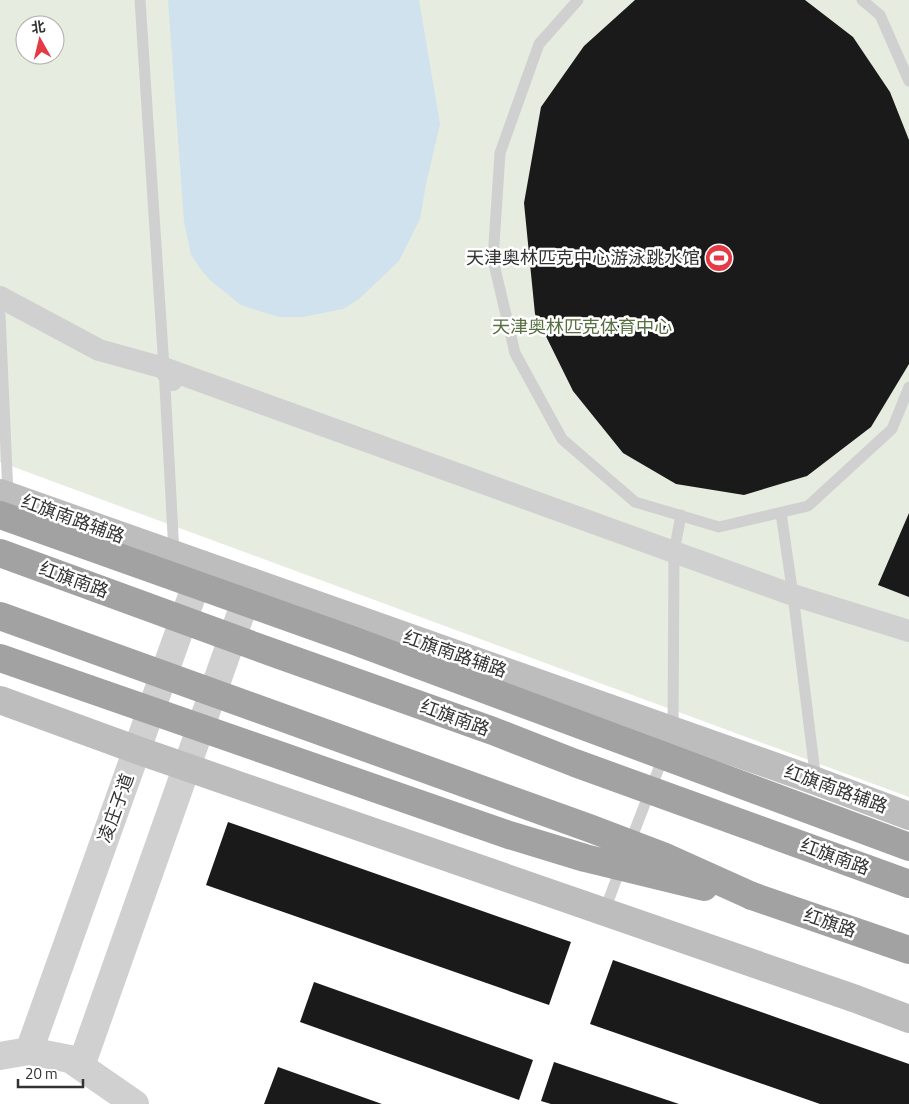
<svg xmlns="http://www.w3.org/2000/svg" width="909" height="1104" font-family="'Titillium Web','Noto Sans SC',sans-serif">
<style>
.green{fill:#e6ecdf;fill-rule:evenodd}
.water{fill:#cfe2ee}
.building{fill:#1a1a1a}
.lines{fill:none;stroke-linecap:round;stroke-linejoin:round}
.service{stroke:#d0d0d0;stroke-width:11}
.minor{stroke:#d0d0d0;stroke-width:22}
.tertiary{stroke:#d0d0d0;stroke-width:28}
.secondary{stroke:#bdbdbd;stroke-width:28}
.trunk{stroke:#a2a2a2;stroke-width:28}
.trunk-bridge{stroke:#a2a2a2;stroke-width:28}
.labels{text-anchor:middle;stroke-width:5;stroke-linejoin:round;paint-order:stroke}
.poi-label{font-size:18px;fill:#333;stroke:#fff;text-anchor:end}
.park-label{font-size:18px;fill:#56703f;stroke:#fff}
.street-label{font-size:18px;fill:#333;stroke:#fff}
</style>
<rect width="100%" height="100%" fill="#fff"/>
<path class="green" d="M 0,0 L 909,0 L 909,797 L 0,462 ZM 25,25 L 55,25 L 55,55 L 25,55 Z"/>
<path class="water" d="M 168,0 L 419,0 L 440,124 L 426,184 L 420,219 L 399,261 L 359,299 L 343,309 L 303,317 L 280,317 L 259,311 L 241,305 L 211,281 L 202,271 L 191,255 L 184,221 Z"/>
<path class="building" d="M 635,0 L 805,0 L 853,37 L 890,92 L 909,140 L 909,364 L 871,427 L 807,476 L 744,495 L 676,484 L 623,453 L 573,391 L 535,314 L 524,203 L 541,107 L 584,46 Z
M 909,513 L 909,597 L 878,585 Z
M 228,822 L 571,942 L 549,1005 L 206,885 Z
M 613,960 L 909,1064 L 909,1104 L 820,1104 L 590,1024 Z
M 314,982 L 533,1060 L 519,1100 L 300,1022 Z
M 554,1062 L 679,1104 L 551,1104 L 541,1101 Z
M 278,1067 L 382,1104 L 264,1104 Z"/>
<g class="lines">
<path class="service" d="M 140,0 L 164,368 L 174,553
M 578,0 L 539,44 L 500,153 L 493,260 L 515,353 L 562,439 L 635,502 L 719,527 L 808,506 L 892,429 L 909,387
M 862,0 L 880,15 L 909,81
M 0,315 L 8,495
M 781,513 L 793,595 L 816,781
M 673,731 L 674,552 L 681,515
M 629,845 L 664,755
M 604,912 L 621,867"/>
<path class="minor" d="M 0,297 L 99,350 L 164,368 L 172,380
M 164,368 L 793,595 L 909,631"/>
<path class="tertiary" d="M 29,1051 L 203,565
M 0,1056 L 29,1051 L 70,1059 L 135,1104
M 81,1066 L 252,582"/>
<path class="secondary" d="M 0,493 L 816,781 L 909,816
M 0,700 L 137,750 L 856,999 L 909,1019"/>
<path class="trunk" d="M 752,896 L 909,950"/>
<path class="trunk-bridge" d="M 0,515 L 352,640 L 909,847
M 0,553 L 271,652 L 493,731 L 575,763 L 909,884
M 0,616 L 589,828 L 663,856 L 752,896
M 0,658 L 509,835 L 585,858 L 704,887"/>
</g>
<defs>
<symbol id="stadium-disc" viewBox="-11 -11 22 22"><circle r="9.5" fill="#e63946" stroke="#fff"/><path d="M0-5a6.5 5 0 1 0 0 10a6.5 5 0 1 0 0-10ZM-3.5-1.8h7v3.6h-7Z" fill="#fff"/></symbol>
</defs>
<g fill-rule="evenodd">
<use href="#stadium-disc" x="703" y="242" width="32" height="32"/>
</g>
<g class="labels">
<g class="poi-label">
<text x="700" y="264">天津奥林匹克中心游泳跳水馆</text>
</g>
<g class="park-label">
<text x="582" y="333">天津奥林匹克体育中心</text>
</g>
<g class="street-label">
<text transform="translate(73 519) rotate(20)" y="6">红旗南路辅路</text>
<text transform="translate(74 580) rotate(20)" y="6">红旗南路</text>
<text transform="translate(455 654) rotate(19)" y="6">红旗南路辅路</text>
<text transform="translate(455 718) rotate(20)" y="6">红旗南路</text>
<text transform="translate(836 789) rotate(20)" y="6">红旗南路辅路</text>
<text transform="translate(116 808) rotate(-70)" y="6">凌庄子道</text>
<text transform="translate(835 857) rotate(20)" y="6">红旗南路</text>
<text transform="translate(830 923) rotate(19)" y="6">红旗路</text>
</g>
</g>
<g transform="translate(40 40) rotate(352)"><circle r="24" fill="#ffffff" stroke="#adadad"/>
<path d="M0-4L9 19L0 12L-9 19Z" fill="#e63946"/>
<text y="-8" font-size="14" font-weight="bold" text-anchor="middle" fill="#333333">北</text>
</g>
<path d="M18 1079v8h65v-8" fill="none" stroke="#333333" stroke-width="2.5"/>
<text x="25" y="1079" font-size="15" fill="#333333" stroke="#ffffff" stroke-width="4" paint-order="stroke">20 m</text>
</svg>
